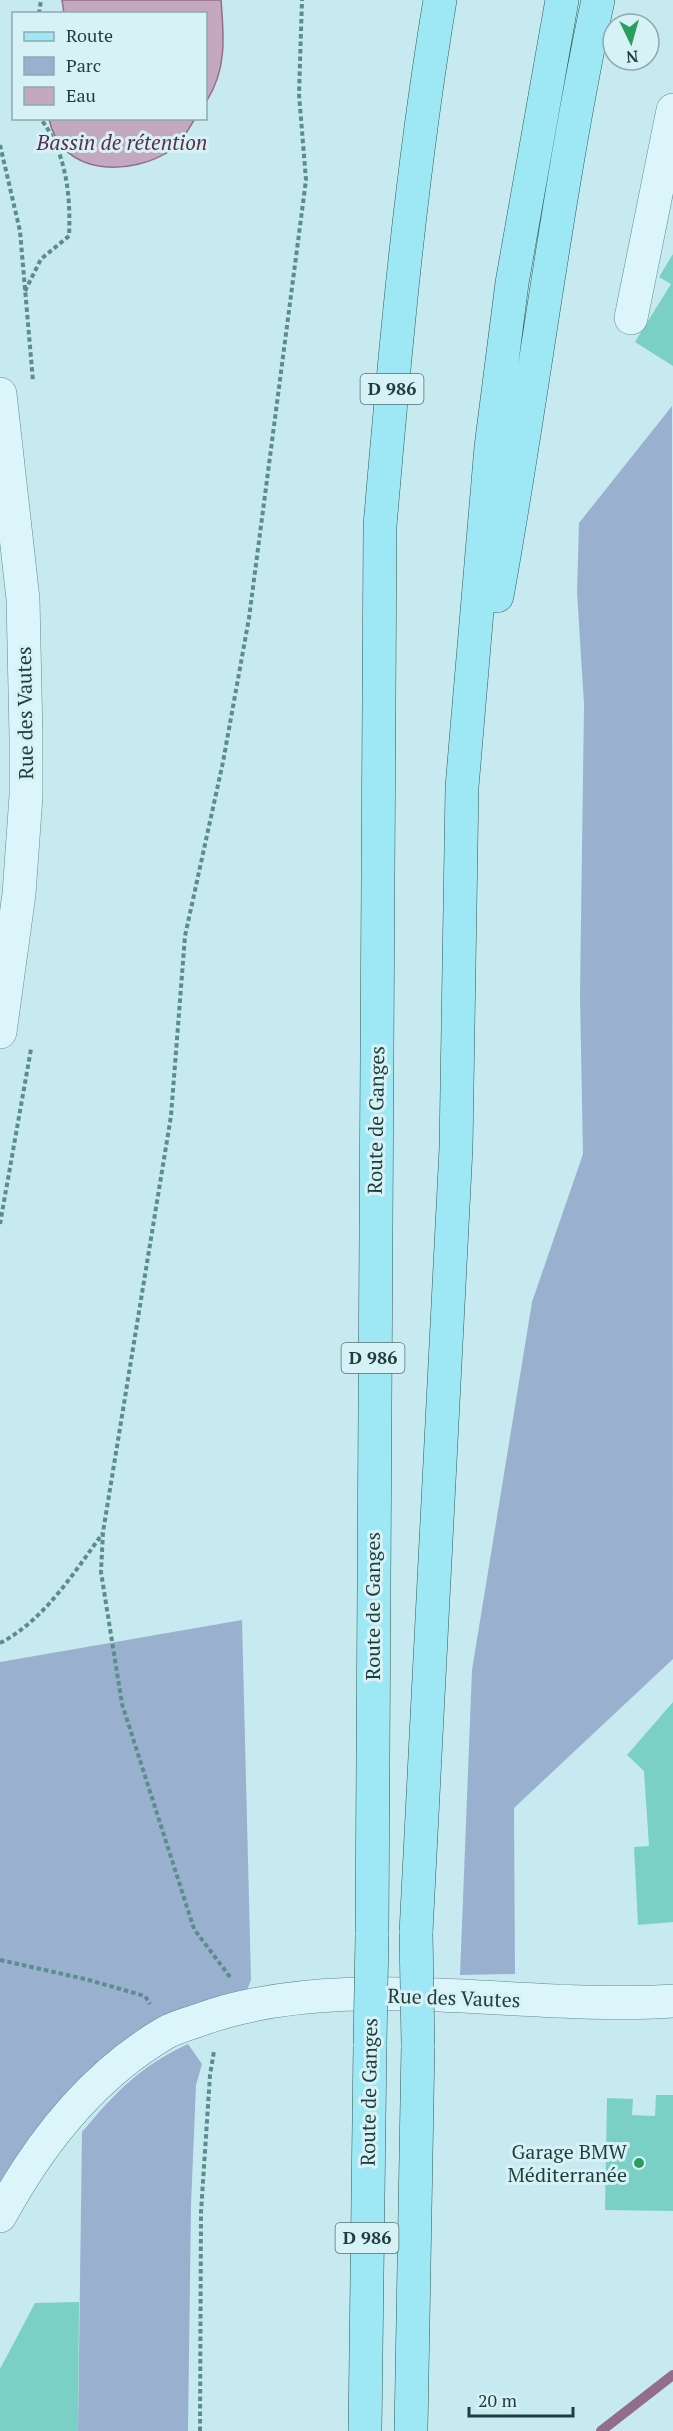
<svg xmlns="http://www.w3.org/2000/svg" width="673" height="2431" font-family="'PT Serif',serif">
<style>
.green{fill:#9ab0cf}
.water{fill:#c4a8bf;stroke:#936e8b;stroke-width:1.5}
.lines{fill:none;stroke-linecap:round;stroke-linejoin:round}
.stream{stroke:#936e8b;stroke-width:10}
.building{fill:#7bd0c5}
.minor-casing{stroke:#5b8d8c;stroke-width:34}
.major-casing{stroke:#2f5b57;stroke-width:34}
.path{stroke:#5b8d8c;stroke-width:4;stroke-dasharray:4.5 3;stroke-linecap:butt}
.minor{stroke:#dbf5fa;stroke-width:33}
.major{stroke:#9ee7f4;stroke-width:33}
.major-bridge-casing{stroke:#2f5b57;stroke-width:34;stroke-linecap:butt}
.major-bridge{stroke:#9ee7f4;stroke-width:33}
.poi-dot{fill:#299e5e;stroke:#d7f2f7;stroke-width:2}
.labels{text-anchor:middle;stroke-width:6;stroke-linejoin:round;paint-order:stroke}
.shield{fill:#d7f2f7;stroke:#567373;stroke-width:1.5}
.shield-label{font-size:18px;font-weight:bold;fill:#1f3d3b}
.street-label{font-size:20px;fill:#1f3d3b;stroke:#d7f2f7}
.poi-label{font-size:20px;fill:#1f3d3b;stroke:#d7f2f7;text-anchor:end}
.water-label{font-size:21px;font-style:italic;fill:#5d2e4a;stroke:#d7f2f7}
</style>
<rect width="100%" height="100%" fill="#c7eaf0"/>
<path class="green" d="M 672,406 L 673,1659 L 514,1808 L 515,1974 L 460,1975 L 472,1670 L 532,1302 L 583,1154 L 580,995 L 584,704 L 577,592 L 579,523 Z
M 242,1620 L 251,1980 L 241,2006 L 107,2074 L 0,2216 L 0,1662 Z
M 188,2044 L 202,2064 L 196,2085 L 191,2205 L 188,2431 L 78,2431 L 82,2132 C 116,2092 139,2067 188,2044 Z"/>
<path class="water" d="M 62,0 L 221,0 C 224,37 227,70 206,102 L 206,14 L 64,13 Z
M 49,119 L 49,118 L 195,119 C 189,127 182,143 173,149 C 132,177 61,177 49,119 Z"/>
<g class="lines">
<path class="stream" d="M 601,2431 L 673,2375"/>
</g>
<path class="building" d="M 673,254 L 673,366 L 635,342 L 671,284 L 659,277 Z
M 673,1702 L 673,1922 L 638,1925 L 634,1847 L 649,1846 L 644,1771 L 627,1755 Z
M 656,2095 L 673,2095 L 673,2211 L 605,2210 L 607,2098 L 633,2099 L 632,2115 L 655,2116 Z
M 79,2302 L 78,2431 L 0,2431 L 0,2369 L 35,2303 Z"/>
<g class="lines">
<defs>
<path id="minor" d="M 631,318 L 673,110
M 0,394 L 23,599 L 26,736 L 26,796 L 19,894 L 0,1032
M 0,2216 C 40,2142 92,2076 165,2033 C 176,2027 188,2024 199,2020 C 341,1968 523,2011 673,2001"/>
<path id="major" d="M 497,596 C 533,398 556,197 598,0
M 416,1933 L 456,1148 L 462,787 L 491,447 L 512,283 L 562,0
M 372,1935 L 380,526 C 395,350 411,174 440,0
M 365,2431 L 370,2044
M 411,2431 L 418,2045"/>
</defs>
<use href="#minor" class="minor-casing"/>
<use href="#major" class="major-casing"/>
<path class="path" d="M 39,14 L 41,0
M 0,145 L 20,231 L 33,381
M 25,291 L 41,259 L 69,236 C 71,195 66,151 40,118
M 0,1224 L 31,1049
M 0,1643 C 44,1621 75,1571 103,1533
M 0,1960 L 85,1979 L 145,1996 L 150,2004
M 230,1977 L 194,1929 L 122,1704 L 101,1572 L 103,1532 L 171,1116 L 185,936 L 223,762 L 249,618 L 306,180 L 299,94 L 302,0
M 200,2431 L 201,2212 L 210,2075 L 214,2051"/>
<use href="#minor" class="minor"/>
<use href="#major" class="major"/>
<defs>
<path id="major-bridge" d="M 416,1933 L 418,2045
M 370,2044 L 372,1935"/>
</defs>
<use href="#major-bridge" class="major-bridge-casing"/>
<use href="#major-bridge" class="major-bridge"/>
</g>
<circle class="poi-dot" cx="639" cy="2163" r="6"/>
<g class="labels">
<g class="shield">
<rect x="360.5" y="374" width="63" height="30" rx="4.5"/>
<rect x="341.5" y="1343" width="63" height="30" rx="4.5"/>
<rect x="335.5" y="2223" width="63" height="30" rx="4.5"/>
</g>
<g class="shield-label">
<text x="392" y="395">D 986</text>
<text x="373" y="1364">D 986</text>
<text x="367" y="2244">D 986</text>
</g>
<g class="street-label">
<text transform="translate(25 713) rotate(-91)" y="7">Rue des Vautes</text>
<text transform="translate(376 1120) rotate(-89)" y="7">Route de Ganges</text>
<text transform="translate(373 1606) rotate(-90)" y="7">Route de Ganges</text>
<text transform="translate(454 1998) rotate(2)" y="7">Rue des Vautes</text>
<text transform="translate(369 2092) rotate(-89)" y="7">Route de Ganges</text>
</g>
<g class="poi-label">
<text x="627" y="2159">Garage BMW<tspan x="627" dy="23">Méditerranée</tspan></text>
</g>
<g class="water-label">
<text x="122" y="150">Bassin de rétention</text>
</g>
</g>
<rect x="12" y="12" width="195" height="108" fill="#d7f2f7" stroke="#8daaac" stroke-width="1.5"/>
<rect x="24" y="32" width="30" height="9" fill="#9ee7f4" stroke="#8daaac" stroke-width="1.5"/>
<text x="66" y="42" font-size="18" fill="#1f3d3b">Route</text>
<rect x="24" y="57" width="30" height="18" fill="#9ab0cf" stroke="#8daaac" stroke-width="1.5"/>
<text x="66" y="72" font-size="18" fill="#1f3d3b">Parc</text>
<rect x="24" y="87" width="30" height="18" fill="#c4a8bf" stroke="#8daaac" stroke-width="1.5"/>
<text x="66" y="102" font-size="18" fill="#1f3d3b">Eau</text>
<g transform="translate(631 42) rotate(175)"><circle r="28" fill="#d7f2f7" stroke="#8daaac" stroke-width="1.5"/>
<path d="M0-4.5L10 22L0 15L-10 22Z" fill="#299e5e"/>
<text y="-9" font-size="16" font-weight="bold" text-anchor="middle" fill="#1f3d3b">N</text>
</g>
<path d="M469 2407v9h104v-9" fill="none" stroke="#1f3d3b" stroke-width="3"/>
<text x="478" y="2407" font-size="18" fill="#1f3d3b" stroke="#d7f2f7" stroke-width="4.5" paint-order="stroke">20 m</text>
</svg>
